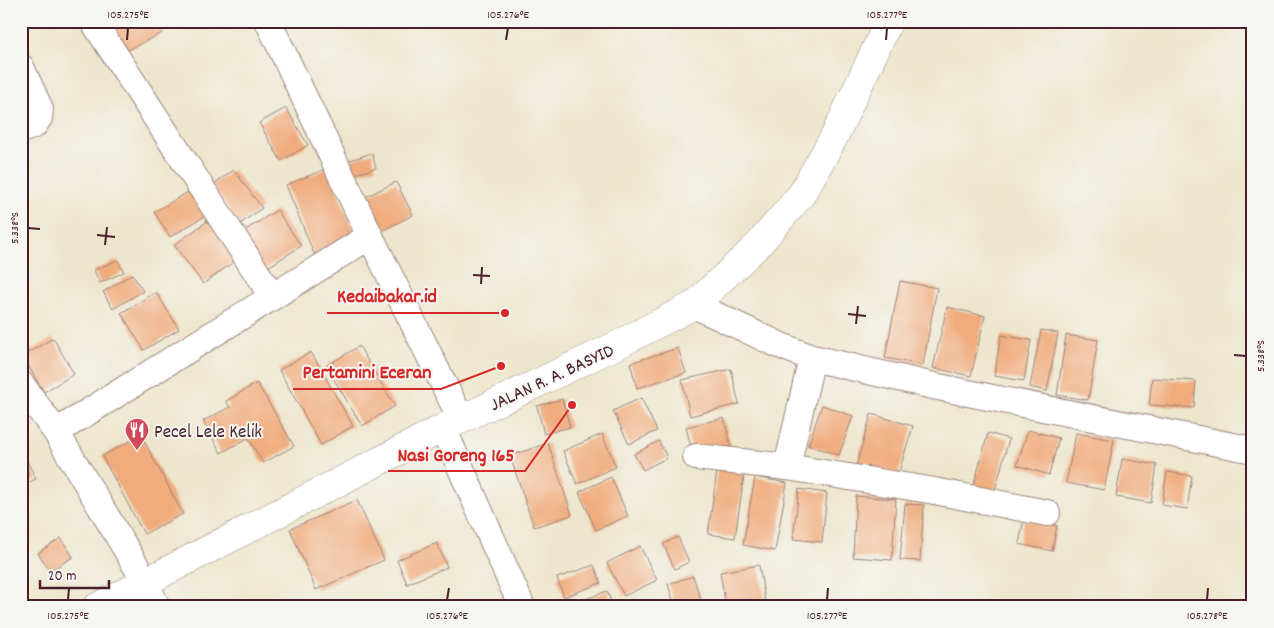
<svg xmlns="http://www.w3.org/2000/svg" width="1274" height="628" font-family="Dekko,sans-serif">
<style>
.building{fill:#f0ac7d}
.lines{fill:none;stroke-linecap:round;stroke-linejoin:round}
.minor-casing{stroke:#9c827c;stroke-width:28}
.major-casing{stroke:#9c827c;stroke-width:29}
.minor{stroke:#fff;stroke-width:26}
.major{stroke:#fff;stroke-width:28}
.ticks{fill:none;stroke:#4a1f2b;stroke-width:2}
.labels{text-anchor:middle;stroke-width:4;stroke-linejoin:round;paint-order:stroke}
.street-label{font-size:19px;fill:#4a1f2b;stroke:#f6f6f2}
.poi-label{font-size:19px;fill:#4a1f2b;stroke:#f6f6f2;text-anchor:start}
.leader{fill:none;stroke:#d62828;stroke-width:2}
.callout-dot{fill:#d62828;stroke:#f6f6f2;stroke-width:2}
.callout-label{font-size:20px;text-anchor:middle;font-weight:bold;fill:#d62828;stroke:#f6f6f2;stroke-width:4;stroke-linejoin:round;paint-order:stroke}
.neatline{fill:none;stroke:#4a1f2b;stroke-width:2}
.ticks-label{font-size:12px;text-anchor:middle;fill:#4a1f2b}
</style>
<rect width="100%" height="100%" fill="#f6f6f2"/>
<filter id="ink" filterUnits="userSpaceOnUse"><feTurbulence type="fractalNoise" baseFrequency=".02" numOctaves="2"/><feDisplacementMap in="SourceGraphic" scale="10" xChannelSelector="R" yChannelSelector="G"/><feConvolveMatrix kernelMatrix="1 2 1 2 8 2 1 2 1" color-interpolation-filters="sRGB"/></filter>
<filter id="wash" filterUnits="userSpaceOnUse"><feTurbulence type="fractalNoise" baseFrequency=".0096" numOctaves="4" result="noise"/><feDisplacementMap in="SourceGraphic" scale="20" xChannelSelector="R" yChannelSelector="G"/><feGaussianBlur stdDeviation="1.12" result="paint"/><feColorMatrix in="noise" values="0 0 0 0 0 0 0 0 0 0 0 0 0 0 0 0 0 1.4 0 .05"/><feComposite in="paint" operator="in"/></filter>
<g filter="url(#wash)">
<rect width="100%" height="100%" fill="#ede6cc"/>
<g id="blocks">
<path class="building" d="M 109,21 L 156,21 L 162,33 L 124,52 Z
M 286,108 L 308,145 L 281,161 L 259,123 Z
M 372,153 L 376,168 L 352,175 L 347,161 Z
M 328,168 L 356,237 L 314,254 L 286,185 Z
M 234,170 L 262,208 L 240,224 L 212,185 Z
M 396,182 L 413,215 L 374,235 L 357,201 Z
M 195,188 L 210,213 L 170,237 L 154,212 Z
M 277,210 L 301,246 L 262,271 L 238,235 Z
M 213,217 L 242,256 L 203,284 L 174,245 Z
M 118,260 L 124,272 L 100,283 L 94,270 Z
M 132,274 L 143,291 L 113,309 L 103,292 Z
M 900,281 L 937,288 L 923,365 L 885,358 Z
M 156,292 L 179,329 L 144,350 L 121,313 Z
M 947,307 L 985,316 L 971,376 L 933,368 Z
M 1041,330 L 1058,333 L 1047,391 L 1030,387 Z
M 1001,335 L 1031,340 L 1024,381 L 994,376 Z
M 1066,335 L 1098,340 L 1088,400 L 1057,395 Z
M 53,338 L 74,374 L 44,392 L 22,356 Z
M 359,346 L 395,406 L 362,426 L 326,366 Z
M 678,348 L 686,373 L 637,388 L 630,363 Z
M 311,352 L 353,426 L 321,445 L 279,370 Z
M 731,369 L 739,404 L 690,416 L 682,380 Z
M 1152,378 L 1196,381 L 1194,408 L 1149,405 Z
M 257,383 L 294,446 L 263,463 L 248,438 L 221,453 L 203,421 L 230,407 L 226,401 Z
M 641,398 L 657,431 L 629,444 L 613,411 Z
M 562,399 L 570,427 L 544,434 L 537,406 Z
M 822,405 L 853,416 L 839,455 L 808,445 Z
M 871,414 L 913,426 L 897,478 L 856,466 Z
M 724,418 L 731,446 L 693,455 L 686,427 Z
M 1028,430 L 1059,438 L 1049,475 L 1017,465 Z
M 988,433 L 1009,439 L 994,494 L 973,488 Z
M 1076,433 L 1114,440 L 1104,490 L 1066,483 Z
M 602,434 L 616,467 L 577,484 L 563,451 Z
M 141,435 L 183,514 L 144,534 L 102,456 Z
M 659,441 L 667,458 L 643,470 L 634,454 Z
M 548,443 L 572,515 L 534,527 L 510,456 Z
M 21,449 L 36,479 L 21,486 Z
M 1122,459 L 1157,465 L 1151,503 L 1116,497 Z
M 718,464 L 745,468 L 735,538 L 708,534 Z
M 1167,472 L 1192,476 L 1187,509 L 1162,505 Z
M 611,477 L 628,516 L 596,530 L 579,492 Z
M 755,477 L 787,483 L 775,551 L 743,545 Z
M 799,489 L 827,493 L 822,542 L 793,539 Z
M 856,496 L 896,499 L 892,560 L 853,557 Z
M 357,500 L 384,560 L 316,590 L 290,529 Z
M 905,504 L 924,505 L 920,561 L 900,560 Z
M 1024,519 L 1057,526 L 1052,551 L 1019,544 Z
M 678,537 L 689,562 L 675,569 L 663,544 Z
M 61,538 L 73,557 L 50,571 L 38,553 Z
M 437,543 L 447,567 L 407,584 L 397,560 Z
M 640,546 L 657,580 L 624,596 L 607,563 Z
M 594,565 L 601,583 L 564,597 L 557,578 Z
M 759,565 L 766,607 L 726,607 L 720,572 Z
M 693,576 L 703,606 L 675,607 L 668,584 Z
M 607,591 L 613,607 L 571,607 L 570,605 Z"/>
</g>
</g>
<g filter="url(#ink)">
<use href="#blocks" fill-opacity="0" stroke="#9c827c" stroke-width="1"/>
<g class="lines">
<defs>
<path id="minor" d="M 93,21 L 272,296
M 268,21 L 370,236 L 461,419
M 21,67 L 40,109 L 39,118 L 34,125 L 21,130
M 694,305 L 779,345 L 812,358 L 938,387 L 1253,450
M 21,384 L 56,432 L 145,581 L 157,607
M 443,428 L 522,607
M 56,432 L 370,236
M 696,457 L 787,467 L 929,490 L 1047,513
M 787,467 L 812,358"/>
<path id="major" d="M 97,607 L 443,428 L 615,346 L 694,305 L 758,245 L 801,195 L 834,137 L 889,21"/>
</defs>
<use href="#minor" class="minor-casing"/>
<use href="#major" class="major-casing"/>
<use href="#minor" class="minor"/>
<use href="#major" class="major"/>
</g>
</g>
<path class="ticks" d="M 127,40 L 128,28M 506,40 L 508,28M 886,40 L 887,28M 28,228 L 40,229M 97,235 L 115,237M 105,245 L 107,227M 473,275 L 490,276M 481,284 L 482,267M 848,314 L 866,316M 856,324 L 858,306M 1234,355 L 1246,356M 68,600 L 69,588M 447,600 L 449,588M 827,600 L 828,588M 1207,600 L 1208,588"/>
<defs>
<symbol id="restaurant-pin" viewBox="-11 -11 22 30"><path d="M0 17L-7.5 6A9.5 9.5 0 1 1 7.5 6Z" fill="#d1495b" stroke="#f6f6f2"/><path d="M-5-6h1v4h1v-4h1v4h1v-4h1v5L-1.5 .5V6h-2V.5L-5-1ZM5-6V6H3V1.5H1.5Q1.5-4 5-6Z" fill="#fff"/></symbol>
</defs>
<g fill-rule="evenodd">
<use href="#restaurant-pin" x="123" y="416" width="28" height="38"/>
</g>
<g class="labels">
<g class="street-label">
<text transform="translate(551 376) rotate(-25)" y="7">JALAN R. A. BASYID</text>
</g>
<g class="poi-label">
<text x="154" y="437">Pecel Lele Kelik</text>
</g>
</g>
<path class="leader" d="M505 313L447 313H327M501 366L441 389H293M572 405L525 471H388"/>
<g class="callout-dot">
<circle cx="505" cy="313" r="5"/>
<circle cx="501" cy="366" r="5"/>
<circle cx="572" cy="405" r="5"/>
</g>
<g class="callout-label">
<text x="387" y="302">Kedaibakar.id</text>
<text x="367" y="378">Pertamini Eceran</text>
<text x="456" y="461">Nasi Goreng 165</text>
</g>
<rect width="1274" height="628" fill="none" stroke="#f6f6f2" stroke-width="55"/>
<path d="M40 580v8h69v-8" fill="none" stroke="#4a1f2b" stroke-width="2.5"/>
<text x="48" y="580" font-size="15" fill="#4a1f2b" stroke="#f6f6f2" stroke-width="4" paint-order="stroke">20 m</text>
<rect x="28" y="28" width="1218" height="572" class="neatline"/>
<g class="ticks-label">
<text x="128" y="18">105.275°E</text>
<text x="508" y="18">105.276°E</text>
<text x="887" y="18">105.277°E</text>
<text transform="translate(14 228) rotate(-90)" y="4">5.338°S</text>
<text transform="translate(1260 356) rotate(-90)" y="4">5.338°S</text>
<text x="68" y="619">105.275°E</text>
<text x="447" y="619">105.276°E</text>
<text x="827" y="619">105.277°E</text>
<text x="1207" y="619">105.278°E</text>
</g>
</svg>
